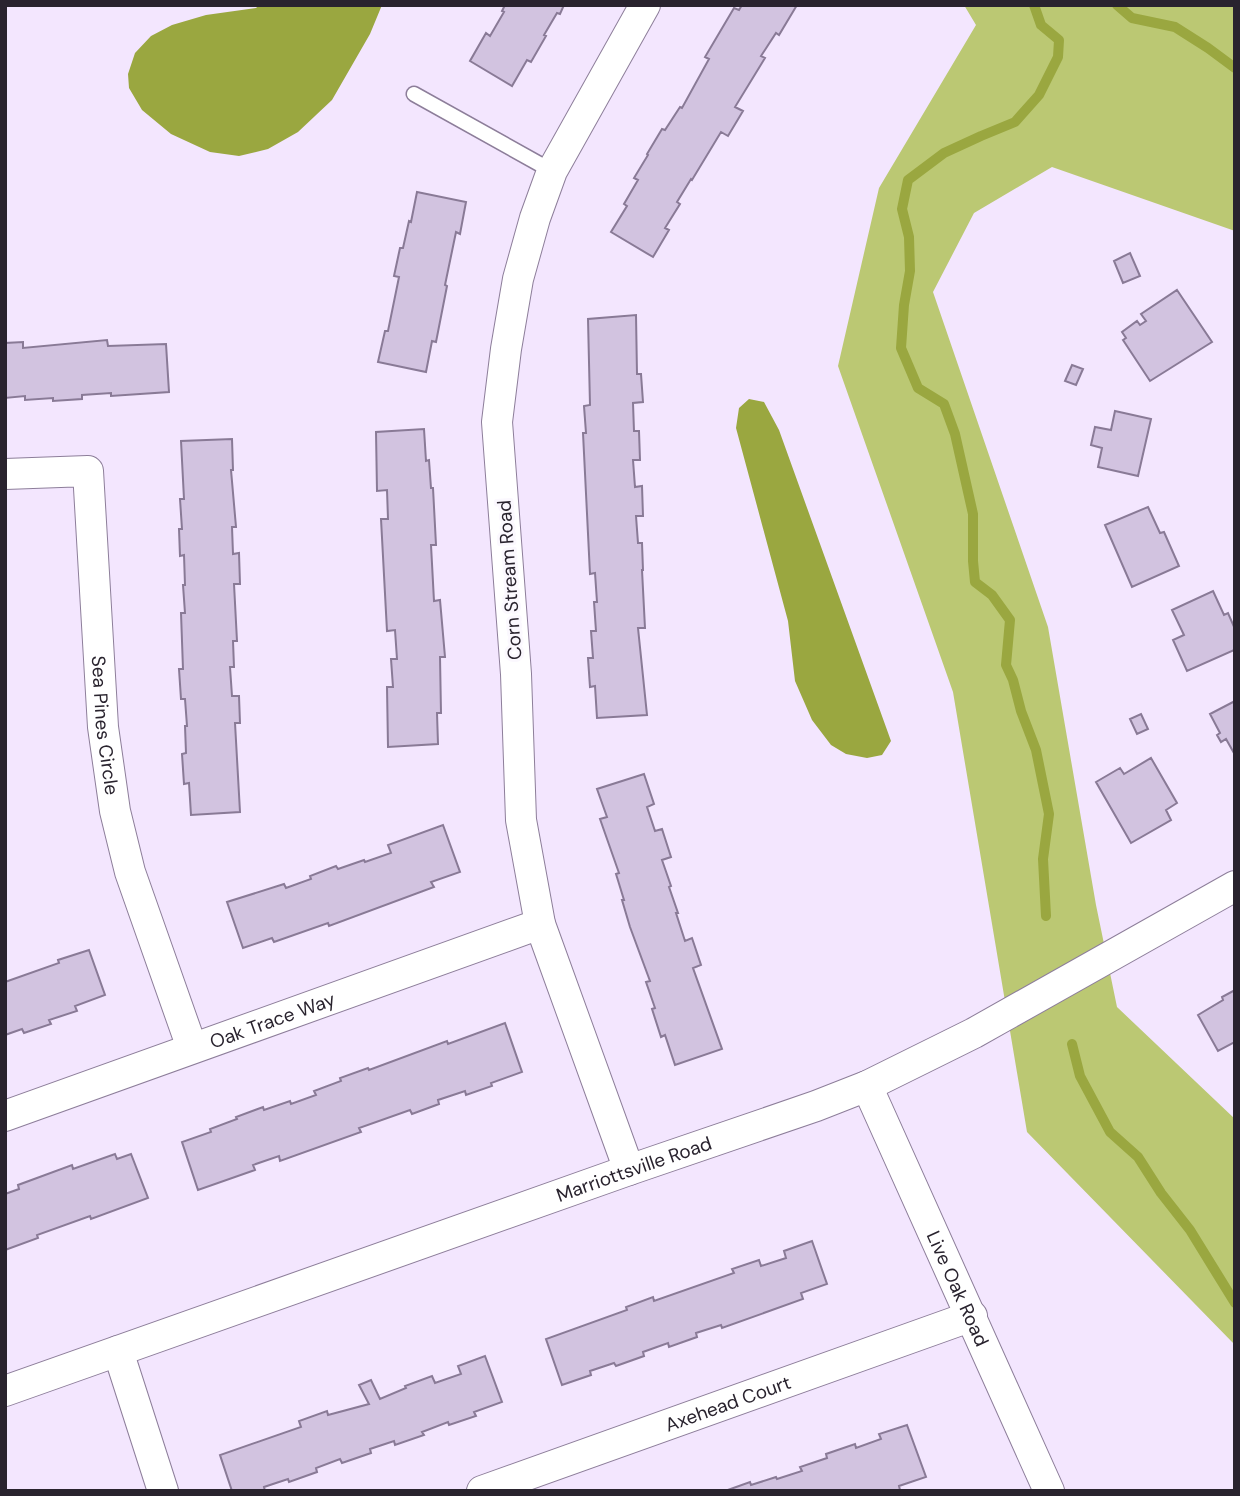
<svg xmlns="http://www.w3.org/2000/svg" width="1240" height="1496" font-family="'DM Sans',sans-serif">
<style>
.green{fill:#bbc873}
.water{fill:#9aa740}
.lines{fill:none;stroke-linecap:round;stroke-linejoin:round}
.stream{stroke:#9aa740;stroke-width:10}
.building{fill:#d2c3e0;stroke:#897a96;stroke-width:2}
.lane-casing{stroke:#8d7e9a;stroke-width:17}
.street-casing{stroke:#8d7e9a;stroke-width:32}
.lane{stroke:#fff;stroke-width:14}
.street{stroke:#fff;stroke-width:30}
.labels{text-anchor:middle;stroke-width:6;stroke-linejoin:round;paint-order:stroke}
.street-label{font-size:19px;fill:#29232e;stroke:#fbf8fe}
</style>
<rect width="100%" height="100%" fill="#f3e6fe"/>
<path class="green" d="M 964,5 L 1235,5 L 1235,231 L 1052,167 L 974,213 L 933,292 L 1048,627 L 1096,905 L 1117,1007 L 1235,1119 L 1235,1345 L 1027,1132 L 953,692 L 838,366 L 879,188 L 976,25 Z"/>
<path class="water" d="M 259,5 L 382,5 L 370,34 L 332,100 L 298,132 L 268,149 L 239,156 L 210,152 L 171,134 L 142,110 L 129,88 L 128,74 L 135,53 L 151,36 L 172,25 L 206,15 L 256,8 Z
M 749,399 L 764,402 L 779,430 L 891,741 L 882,755 L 867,758 L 846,754 L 831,745 L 812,720 L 795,681 L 788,621 L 736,428 L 739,408 Z"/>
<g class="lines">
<path class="stream" d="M 1034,5 L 1041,25 L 1059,40 L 1058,57 L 1039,95 L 1015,122 L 981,136 L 944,153 L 908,180 L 902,209 L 909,237 L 910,271 L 904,305 L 901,348 L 918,388 L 944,404 L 955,434 L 973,514 L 973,561 L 975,582 L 992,595 L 1010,620 L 1006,665 L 1013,680 L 1021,711 L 1036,750 L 1049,814 L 1043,859 L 1046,916
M 1117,5 L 1132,18 L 1175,27 L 1208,48 L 1235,68
M 1072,1044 L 1080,1076 L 1110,1132 L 1138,1157 L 1161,1193 L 1190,1230 L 1235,1303"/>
</g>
<path class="building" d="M 505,5 L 564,5 L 560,14 L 557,13 L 544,35 L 546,36 L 531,62 L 527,60 L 512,86 L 470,61 L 486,33 L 490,36 L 504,12 L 502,11 Z
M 742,5 L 797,5 L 779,35 L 776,33 L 761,56 L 765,58 L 735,107 L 743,111 L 728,136 L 721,132 L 692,180 L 691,179 L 677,202 L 680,204 L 665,228 L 669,230 L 653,257 L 611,232 L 627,206 L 624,204 L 638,180 L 634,178 L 648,155 L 647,154 L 662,129 L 665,130 L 680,107 L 682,108 L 709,59 L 705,57 L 734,8 L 739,10 Z
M 417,192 L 466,202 L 460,234 L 456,232 L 445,285 L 447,286 L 436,342 L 432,341 L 426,372 L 378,362 L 385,331 L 388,331 L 399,277 L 394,276 L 400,248 L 403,248 L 409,221 L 411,222 Z
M 1130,253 L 1140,276 L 1123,283 L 1114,261 Z
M 1177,290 L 1212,342 L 1150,381 L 1123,340 L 1126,338 L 1122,332 L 1137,321 L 1140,325 L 1146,321 L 1141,314 Z
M 636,315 L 637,374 L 641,374 L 643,402 L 633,403 L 634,431 L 639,431 L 640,460 L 633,460 L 635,487 L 642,486 L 643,516 L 636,516 L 638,543 L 642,543 L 643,570 L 642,570 L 645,628 L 638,628 L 647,715 L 597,718 L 595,686 L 590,687 L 588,658 L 593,658 L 591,631 L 596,631 L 594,602 L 597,602 L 595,573 L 590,574 L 583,433 L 586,433 L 584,406 L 590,405 L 588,319 Z
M 107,340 L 108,346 L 166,344 L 169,392 L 111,396 L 111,393 L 82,395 L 82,399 L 53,401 L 53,398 L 25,400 L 25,396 L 5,398 L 5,343 L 23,342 L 23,348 Z
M 1072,365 L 1083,369 L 1076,385 L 1065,381 Z
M 1115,411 L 1151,419 L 1138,476 L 1098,467 L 1102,448 L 1091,445 L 1095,427 L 1111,430 Z
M 424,429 L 426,461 L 429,460 L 431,488 L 433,488 L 436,545 L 431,545 L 434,601 L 440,600 L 445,657 L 440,657 L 441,713 L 437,713 L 438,744 L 388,747 L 387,687 L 393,687 L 391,659 L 397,659 L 395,630 L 387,631 L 381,519 L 388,519 L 387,490 L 377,491 L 376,432 Z
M 232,439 L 233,470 L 231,470 L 236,527 L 232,527 L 233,554 L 239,553 L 240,584 L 234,584 L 237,641 L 233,641 L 234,667 L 230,667 L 232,696 L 239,696 L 240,723 L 235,723 L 240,812 L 191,815 L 189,783 L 184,784 L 182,754 L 186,753 L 185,726 L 187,726 L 185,699 L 181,699 L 179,669 L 183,669 L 181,613 L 185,613 L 183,585 L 185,585 L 184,555 L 180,556 L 179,529 L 182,529 L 180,499 L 184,499 L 181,441 Z
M 1148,507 L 1160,533 L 1164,532 L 1179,566 L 1132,587 L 1105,525 Z
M 1213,591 L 1224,615 L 1228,613 L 1235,629 L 1235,652 L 1234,650 L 1187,671 L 1173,640 L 1184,635 L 1172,610 Z
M 1235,701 L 1235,755 L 1226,739 L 1221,742 L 1217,735 L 1220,733 L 1210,714 Z
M 1141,714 L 1148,729 L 1137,734 L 1130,719 Z
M 1151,758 L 1177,803 L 1166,810 L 1171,820 L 1131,843 L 1096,782 L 1120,768 L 1124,774 Z
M 644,774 L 654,804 L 647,807 L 655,831 L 662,829 L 671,857 L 662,860 L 671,886 L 669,887 L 678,913 L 676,913 L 685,941 L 692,938 L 701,965 L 693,968 L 722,1049 L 675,1065 L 665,1035 L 661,1037 L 652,1009 L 655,1008 L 646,982 L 650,981 L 630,927 L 622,900 L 624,900 L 616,874 L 619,873 L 600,819 L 607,817 L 597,789 Z
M 443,825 L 460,872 L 431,882 L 434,887 L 329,926 L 328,923 L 274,942 L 272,938 L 243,948 L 227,902 L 284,884 L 286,888 L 311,879 L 310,876 L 336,866 L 338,869 L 364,860 L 365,862 L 391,853 L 388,845 Z
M 89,950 L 105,995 L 75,1006 L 77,1011 L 49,1020 L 51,1024 L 24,1033 L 22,1029 L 5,1035 L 5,982 L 59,963 L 58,960 Z
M 1235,990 L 1235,1042 L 1218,1051 L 1198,1015 L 1223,1000 L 1222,997 Z
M 505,1023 L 522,1072 L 491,1083 L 492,1086 L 466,1095 L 465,1091 L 438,1100 L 439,1104 L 412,1114 L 410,1110 L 359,1128 L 361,1132 L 280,1161 L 279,1156 L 253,1165 L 255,1170 L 198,1190 L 182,1142 L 211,1132 L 210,1129 L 237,1119 L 236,1117 L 263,1107 L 264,1110 L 290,1101 L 291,1104 L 316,1095 L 314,1091 L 341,1081 L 340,1078 L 368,1068 L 369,1070 L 447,1041 L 448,1044 Z
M 115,1154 L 117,1159 L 131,1154 L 148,1198 L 91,1219 L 90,1216 L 37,1235 L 38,1238 L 5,1250 L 5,1194 L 19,1189 L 18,1185 L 72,1165 L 73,1169 Z
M 812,1241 L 827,1284 L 801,1293 L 803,1299 L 722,1328 L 721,1325 L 696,1333 L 697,1337 L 669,1347 L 668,1343 L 643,1352 L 644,1356 L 616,1366 L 614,1363 L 590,1371 L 591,1375 L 562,1385 L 546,1339 L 627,1310 L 626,1307 L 653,1297 L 654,1301 L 734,1273 L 732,1269 L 759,1260 L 761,1266 L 786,1258 L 784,1251 Z
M 485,1356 L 502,1402 L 474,1412 L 476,1416 L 449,1425 L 448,1422 L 422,1432 L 424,1435 L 395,1445 L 394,1441 L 370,1449 L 371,1453 L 342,1463 L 340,1459 L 316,1468 L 317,1472 L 289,1482 L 288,1479 L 264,1487 L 265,1491 L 232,1491 L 220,1455 L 301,1427 L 299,1421 L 327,1411 L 328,1415 L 369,1404 L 359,1385 L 371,1380 L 380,1399 L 406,1388 L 405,1386 L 432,1376 L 435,1383 L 461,1374 L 458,1366 Z
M 907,1425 L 926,1477 L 899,1486 L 900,1490 L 725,1491 L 750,1482 L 751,1485 L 776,1477 L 777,1479 L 802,1471 L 800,1467 L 827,1458 L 826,1454 L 855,1444 L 856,1448 L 881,1439 L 879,1434 Z"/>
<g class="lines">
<defs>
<path id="lane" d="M 414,94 L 552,171"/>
<g id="street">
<path id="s1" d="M 5,474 L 88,471 L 103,727 L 115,811 L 130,872 L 192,1048"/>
<path id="s2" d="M 867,1086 L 1049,1491"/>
<path id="s3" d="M 5,1116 L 540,924"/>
<path d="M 629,1170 L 540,924 L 521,820 L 516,674 L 497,422 L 506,349 L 518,279 L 535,218 L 552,171 L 645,5"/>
<path d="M 118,1351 L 163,1491"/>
<path id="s4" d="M 5,1391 L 629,1170 L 816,1106 L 867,1086 L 974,1033 L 1235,886"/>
<path id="s5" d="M 482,1491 L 972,1316"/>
</g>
</defs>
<use href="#lane" class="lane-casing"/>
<use href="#street" class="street-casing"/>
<use href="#lane" class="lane"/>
<use href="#street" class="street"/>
</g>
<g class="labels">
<g class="street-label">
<text transform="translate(509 580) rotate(-94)" y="7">Corn Stream Road</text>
<text dy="7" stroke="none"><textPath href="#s1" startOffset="338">Sea Pines Circle</textPath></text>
<text dy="7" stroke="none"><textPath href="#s3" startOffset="284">Oak Trace Way</textPath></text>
<text dy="7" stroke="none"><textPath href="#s4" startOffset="667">Marriottsville Road</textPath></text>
<text dy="7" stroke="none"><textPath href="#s2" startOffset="222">Live Oak Road</textPath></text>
<text dy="7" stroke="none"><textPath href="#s5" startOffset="261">Axehead Court</textPath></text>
</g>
</g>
<rect width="1240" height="1496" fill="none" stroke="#29232e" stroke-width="14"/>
</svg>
